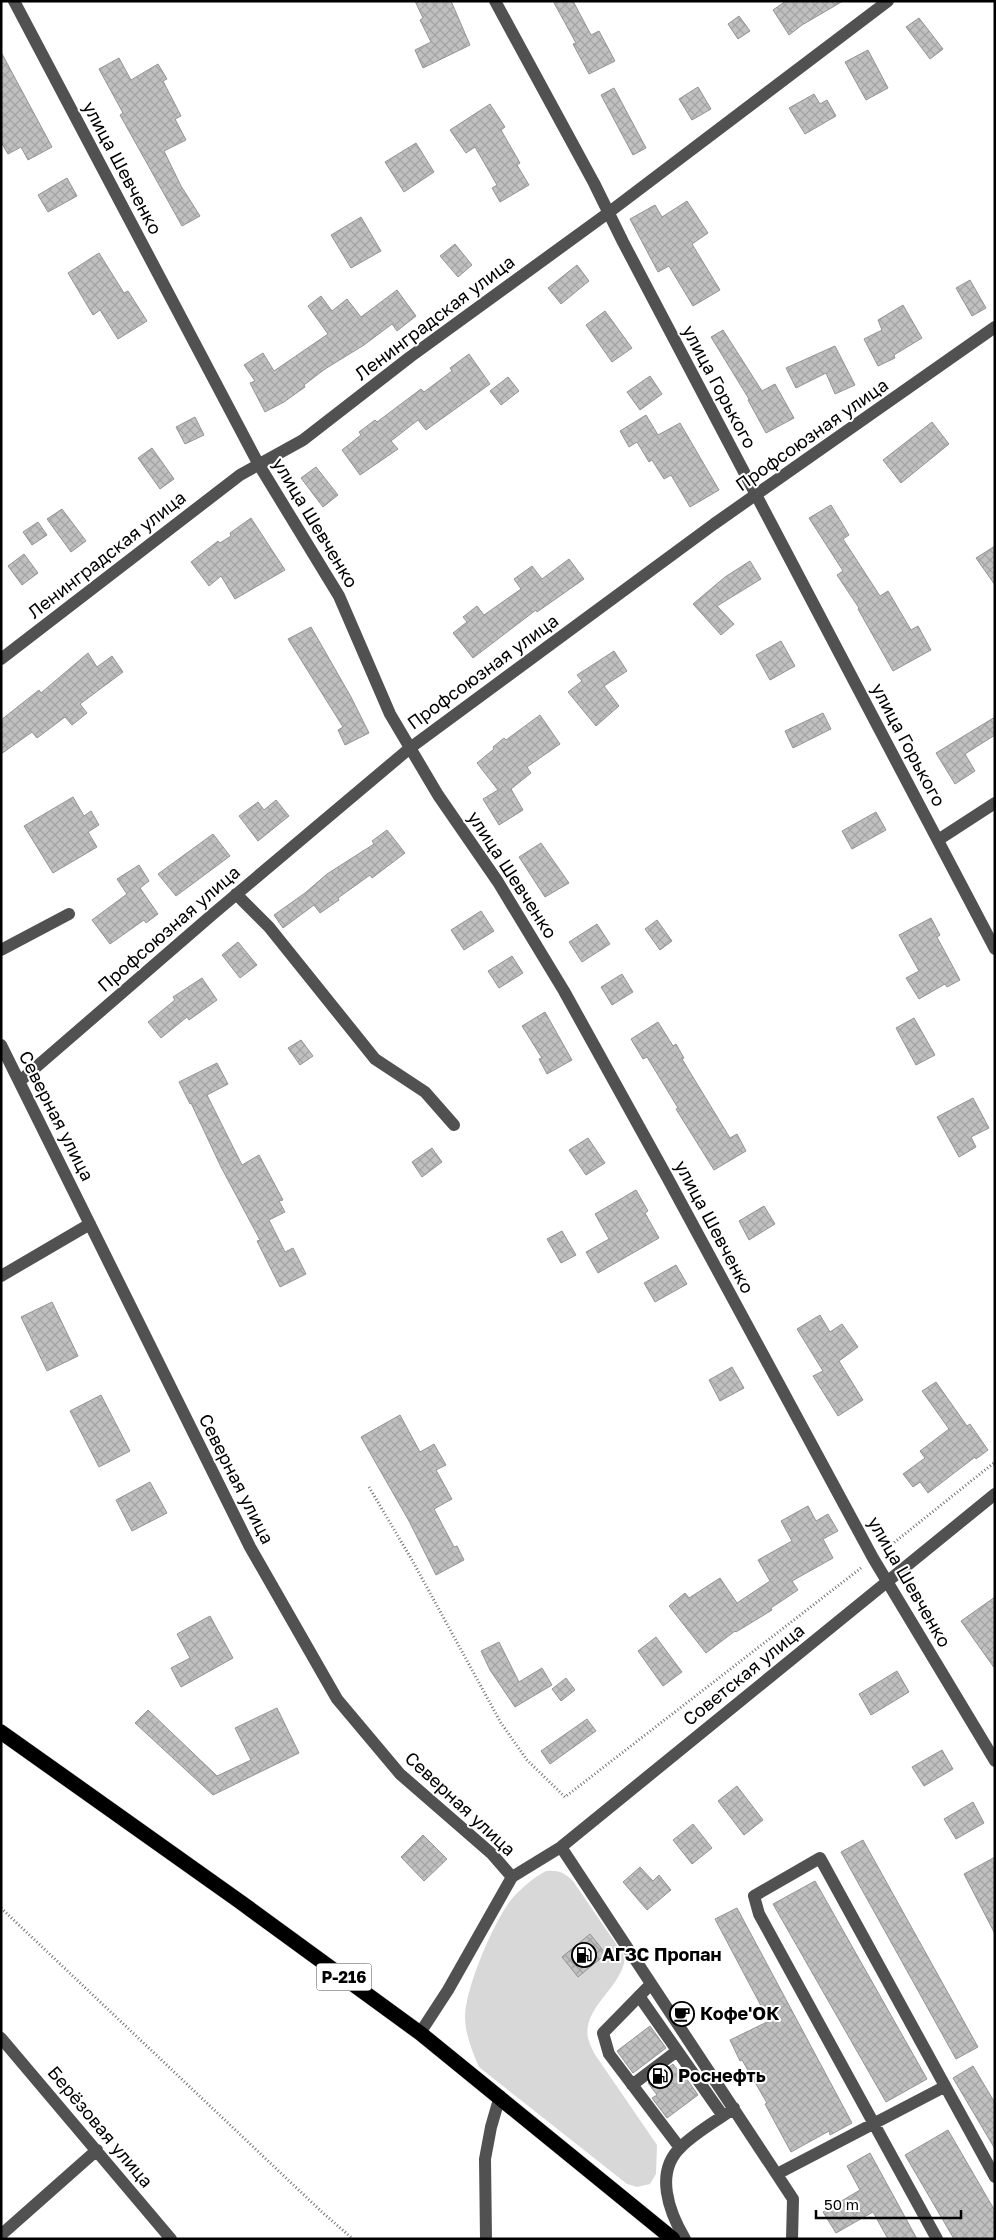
<svg xmlns="http://www.w3.org/2000/svg" width="996" height="2240" font-family="'Golos Text',sans-serif">
<style>
.green{fill:#d8d8d8}
.building{fill:url(#building-cross-hatch);stroke:#959595}
.lines{fill:none;stroke-linecap:round;stroke-linejoin:round}
.highway-casing{stroke:#dbdbdb;stroke-width:16}
.path{stroke:#737373;stroke-width:3;stroke-dasharray:1 2.5;stroke-linecap:butt}
.minor{stroke:#515151;stroke-width:12}
.highway{stroke:#000;stroke-width:15}
.labels{text-anchor:middle;stroke-width:4;stroke-linejoin:round;paint-order:stroke}
.shield{fill:#fff;stroke:#4c4c4c;stroke-width:1}
.shield-label{font-size:16px;font-weight:bold;fill:#000}
.street-label{font-size:18px;fill:#000;stroke:#fff}
.poi-label{font-size:18px;font-weight:bold;fill:#000;stroke:#fff;text-anchor:start}
</style>
<defs>
<pattern id="building-cross-hatch" width="8" height="8" patternUnits="userSpaceOnUse" patternTransform="scale(1.25)"><rect width="8" height="8" fill="#c0c0c0"/><path d="M0 0l8 8M0 8l8-8" fill="none" stroke="#a3a3a3"/></pattern>
</defs>
<rect width="100%" height="100%" fill="#fff"/>
<path class="green" d="M 546,1871 C 558,1870 564,1872 573,1881 L 625,1957 C 623,1987 582,2007 588,2038 C 589,2043 592,2048 594,2053 L 657,2145 L 656,2174 L 650,2184 L 637,2187 L 627,2184 L 479,2067 C 472,2051 465,2034 465,2016 C 466,1987 493,1923 511,1900 C 521,1888 533,1878 546,1871 Z"/>
<path class="building" d="M 415,1 L 451,1 L 470,45 L 423,68 L 415,50 L 431,42 L 420,20 L 423,18 Z
M 553,1 L 573,1 L 591,35 L 599,31 L 615,61 L 589,74 L 573,44 L 576,43 Z
M 786,1 L 843,1 L 802,25 L 789,35 L 773,10 Z
M 739,16 L 750,31 L 738,39 L 728,24 Z
M 919,18 L 943,49 L 930,59 L 906,27 Z
M 868,50 L 888,88 L 866,100 L 845,62 Z
M 1,52 L 52,147 L 28,160 L 21,147 L 8,154 L 1,142 Z
M 119,58 L 131,80 L 158,64 L 167,79 L 163,81 L 181,116 L 175,119 L 186,140 L 164,151 L 181,186 L 200,216 L 182,226 L 120,115 L 123,113 L 99,69 Z
M 698,87 L 711,109 L 692,120 L 679,99 Z
M 614,88 L 646,148 L 633,155 L 601,95 Z
M 814,94 L 820,104 L 827,100 L 836,116 L 805,134 L 789,108 Z
M 490,104 L 505,127 L 501,130 L 520,163 L 517,165 L 529,185 L 500,202 L 492,188 L 497,185 L 475,147 L 466,153 L 450,130 Z
M 416,143 L 434,172 L 404,192 L 385,162 Z
M 67,178 L 77,196 L 48,212 L 38,195 Z
M 687,201 L 708,233 L 692,244 L 720,290 L 693,306 L 669,266 L 658,272 L 630,219 L 655,205 L 662,217 Z
M 361,217 L 381,251 L 351,268 L 331,235 Z
M 455,244 L 472,265 L 458,277 L 440,256 Z
M 99,253 L 124,293 L 128,291 L 147,321 L 118,339 L 100,310 L 93,315 L 68,273 Z
M 577,265 L 589,281 L 561,304 L 548,288 Z
M 970,280 L 986,308 L 972,316 L 956,288 Z
M 397,290 L 416,316 L 397,331 L 392,324 L 364,345 L 325,369 L 304,385 L 305,387 L 284,402 L 265,412 L 250,383 L 255,381 L 244,365 L 263,353 L 274,371 L 328,334 L 308,306 L 321,296 L 332,311 L 347,299 L 361,317 Z
M 903,305 L 922,338 L 894,355 L 895,358 L 878,366 L 864,339 L 882,330 L 878,320 Z
M 605,311 L 632,348 L 612,362 L 586,325 Z
M 723,330 L 762,391 L 775,384 L 794,418 L 766,433 L 748,400 L 749,399 L 711,337 Z
M 835,346 L 855,385 L 835,394 L 826,373 L 796,388 L 786,368 Z
M 469,354 L 490,384 L 426,430 L 418,420 L 391,441 L 398,449 L 360,475 L 342,450 L 361,435 L 359,432 L 375,420 L 377,422 L 421,389 L 424,392 L 452,371 L 450,368 Z
M 650,376 L 662,394 L 640,410 L 627,392 Z
M 508,377 L 519,391 L 501,405 L 490,391 Z
M 646,415 L 658,435 L 680,423 L 719,490 L 690,507 L 671,475 L 664,479 L 652,460 L 649,462 L 637,442 L 629,447 L 620,431 Z
M 195,417 L 204,435 L 185,444 L 176,427 Z
M 932,422 L 949,444 L 901,483 L 883,460 Z
M 152,448 L 174,479 L 160,489 L 138,458 Z
M 316,467 L 338,495 L 323,507 L 301,478 Z
M 831,505 L 849,535 L 843,539 L 880,596 L 888,591 L 911,630 L 918,626 L 931,650 L 893,671 L 858,609 L 859,608 L 837,575 L 843,571 L 809,518 Z
M 62,509 L 86,541 L 71,552 L 47,519 Z
M 251,518 L 285,570 L 235,599 L 221,576 L 209,586 L 191,562 L 218,541 L 220,543 L 231,536 L 230,533 Z
M 38,522 L 47,535 L 32,545 L 23,532 Z
M 995,546 L 995,585 L 976,558 Z
M 24,554 L 38,573 L 22,585 L 8,566 Z
M 569,559 L 584,579 L 537,612 L 536,610 L 473,658 L 453,633 L 467,622 L 463,617 L 477,606 L 484,615 L 521,589 L 514,579 L 532,566 L 542,579 Z
M 750,561 L 761,579 L 717,606 L 734,624 L 721,635 L 693,604 L 725,577 Z
M 311,627 L 351,697 L 369,733 L 345,745 L 338,730 L 343,727 L 288,639 Z
M 781,641 L 795,666 L 770,680 L 756,655 Z
M 614,651 L 627,671 L 604,686 L 619,706 L 596,726 L 568,692 L 582,681 L 577,675 Z
M 88,653 L 97,667 L 112,656 L 123,672 L 80,704 L 87,713 L 72,725 L 65,717 L 37,738 L 32,732 L 1,754 L 1,720 L 39,690 L 41,693 Z
M 823,713 L 831,729 L 793,748 L 785,731 Z
M 540,715 L 560,744 L 527,767 L 531,773 L 511,789 L 523,810 L 499,825 L 483,799 L 498,790 L 477,763 L 494,749 L 493,747 L 504,738 L 506,740 Z
M 995,717 L 995,735 L 965,754 L 975,771 L 955,784 L 936,753 Z
M 73,797 L 84,816 L 91,811 L 99,825 L 88,832 L 97,847 L 53,873 L 24,826 Z
M 276,800 L 289,816 L 258,841 L 239,816 L 258,802 L 264,810 Z
M 876,812 L 886,830 L 852,849 L 842,831 Z
M 387,830 L 405,853 L 372,878 L 370,875 L 338,898 L 339,900 L 320,913 L 314,905 L 283,928 L 274,915 L 305,893 L 327,874 L 374,844 L 372,841 Z
M 213,834 L 230,856 L 176,896 L 158,874 Z
M 541,843 L 569,883 L 545,897 L 519,857 Z
M 139,865 L 149,881 L 140,888 L 158,914 L 146,923 L 144,920 L 110,944 L 92,920 L 127,894 L 117,879 Z
M 481,911 L 494,931 L 464,950 L 451,930 Z
M 931,918 L 940,935 L 937,937 L 960,980 L 947,987 L 945,984 L 919,999 L 906,978 L 919,971 L 899,935 Z
M 657,920 L 672,941 L 660,950 L 645,929 Z
M 597,924 L 610,944 L 582,962 L 569,942 Z
M 238,942 L 257,965 L 240,978 L 222,955 Z
M 512,956 L 523,973 L 499,988 L 488,971 Z
M 622,974 L 633,992 L 612,1005 L 601,987 Z
M 202,978 L 217,1000 L 189,1020 L 187,1017 L 161,1038 L 148,1022 L 175,1000 L 173,997 Z
M 545,1012 L 572,1060 L 547,1074 L 539,1059 L 542,1058 L 522,1026 Z
M 914,1018 L 935,1055 L 916,1065 L 896,1028 Z
M 658,1022 L 673,1046 L 676,1044 L 684,1058 L 682,1059 L 730,1138 L 737,1134 L 746,1151 L 714,1170 L 676,1109 L 678,1108 L 647,1057 L 643,1059 L 631,1039 Z
M 301,1040 L 313,1056 L 300,1065 L 288,1048 Z
M 217,1063 L 228,1084 L 207,1095 L 242,1165 L 259,1155 L 283,1200 L 279,1201 L 285,1212 L 269,1220 L 285,1252 L 293,1248 L 306,1274 L 280,1287 L 257,1241 L 260,1240 L 221,1167 L 191,1103 L 190,1104 L 179,1082 Z
M 973,1098 L 989,1128 L 971,1137 L 976,1147 L 959,1157 L 937,1117 Z
M 588,1138 L 605,1163 L 586,1175 L 569,1150 Z
M 432,1148 L 442,1162 L 422,1177 L 412,1162 Z
M 636,1190 L 648,1211 L 645,1213 L 659,1238 L 598,1273 L 586,1252 L 609,1239 L 595,1214 Z
M 764,1206 L 775,1224 L 749,1240 L 739,1221 Z
M 562,1231 L 576,1255 L 561,1263 L 547,1239 Z
M 676,1265 L 687,1284 L 655,1302 L 644,1283 Z
M 52,1302 L 78,1356 L 47,1371 L 21,1317 Z
M 820,1315 L 830,1332 L 842,1324 L 858,1347 L 839,1361 L 863,1400 L 838,1416 L 813,1376 L 823,1371 L 797,1329 Z
M 732,1367 L 744,1388 L 720,1401 L 709,1380 Z
M 936,1382 L 967,1426 L 970,1424 L 988,1450 L 976,1459 L 975,1457 L 928,1493 L 920,1482 L 913,1487 L 903,1474 L 925,1458 L 920,1451 L 949,1429 L 922,1391 Z
M 101,1395 L 130,1451 L 99,1467 L 70,1411 Z
M 400,1415 L 420,1452 L 434,1444 L 446,1465 L 436,1470 L 452,1499 L 434,1509 L 454,1547 L 457,1546 L 464,1560 L 436,1575 L 409,1521 L 361,1437 Z
M 150,1482 L 167,1513 L 132,1531 L 116,1500 Z
M 808,1506 L 816,1521 L 828,1514 L 838,1531 L 823,1539 L 833,1558 L 792,1581 L 798,1590 L 771,1608 L 772,1610 L 736,1632 L 735,1631 L 706,1653 L 669,1606 L 685,1593 L 689,1598 L 720,1578 L 737,1603 L 770,1581 L 758,1560 L 792,1541 L 781,1521 Z
M 995,1597 L 995,1669 L 961,1621 Z
M 210,1616 L 233,1658 L 181,1687 L 171,1668 L 190,1658 L 177,1634 Z
M 656,1637 L 682,1672 L 663,1686 L 638,1651 Z
M 499,1642 L 519,1682 L 542,1668 L 552,1685 L 515,1707 L 490,1670 L 481,1651 Z
M 897,1671 L 909,1692 L 871,1715 L 859,1694 Z
M 566,1678 L 575,1690 L 561,1701 L 552,1689 Z
M 277,1708 L 299,1753 L 213,1795 L 135,1723 L 148,1710 L 217,1776 L 251,1760 L 235,1728 Z
M 587,1719 L 596,1731 L 550,1764 L 541,1751 Z
M 942,1750 L 953,1769 L 924,1786 L 912,1767 Z
M 737,1786 L 763,1820 L 744,1835 L 718,1801 Z
M 973,1802 L 984,1823 L 956,1839 L 944,1819 Z
M 693,1824 L 712,1848 L 692,1864 L 673,1840 Z
M 423,1835 L 447,1859 L 424,1881 L 401,1857 Z
M 863,1840 L 978,2047 L 956,2059 L 841,1852 Z
M 995,1857 L 995,1934 L 964,1874 Z
M 640,1867 L 653,1881 L 659,1875 L 671,1890 L 647,1910 L 623,1882 Z
M 815,1881 L 927,2079 L 886,2102 L 773,1904 Z
M 737,1908 L 852,2123 L 830,2135 L 829,2131 L 791,2152 L 765,2104 L 767,2103 L 742,2060 L 740,2061 L 730,2040 L 769,2021 L 715,1919 Z
M 590,1934 L 606,1954 L 578,1977 L 562,1957 Z
M 684,2003 L 694,2018 L 687,2023 L 677,2008 Z
M 650,2026 L 666,2048 L 633,2073 L 617,2051 Z
M 673,2064 L 682,2076 L 684,2075 L 698,2095 L 667,2118 L 652,2098 L 657,2095 L 648,2083 Z
M 973,2066 L 995,2103 L 995,2149 L 953,2078 Z
M 948,2130 L 995,2211 L 995,2239 L 954,2239 L 905,2155 Z
M 870,2153 L 917,2239 L 888,2239 L 873,2212 L 836,2233 L 823,2212 L 860,2190 L 847,2166 Z"/>
<g class="lines">
<defs>
<path id="highway" d="M 1,1732 L 239,1901 L 420,2033 L 673,2239"/>
</defs>
<use href="#highway" class="highway-casing"/>
<path class="path" d="M 369,1487 L 412,1560 L 501,1723 L 527,1760 L 565,1797 L 861,1568
M 886,1549 L 995,1462
M 1,1908 L 323,2213 L 353,2239"/>
<path class="minor" d="M 14,1 L 259,465 L 339,596 L 390,714 L 438,795 L 498,882 L 564,991 L 667,1177 L 873,1558 L 995,1761
M 495,1 L 594,183 L 623,242 L 995,949
M 1,659 L 240,475 L 303,440 L 410,357 L 608,213 L 888,1
M 938,840 L 995,803
M 236,894 L 269,927 L 375,1059 L 425,1092 L 454,1125
M 1,950 L 69,914
M 1,1045 L 250,1547 L 337,1699 L 400,1774 L 492,1854 L 512,1877
M 20,1081 L 213,914 L 410,748 L 714,524 L 995,327
M 1,1276 L 90,1224
M 561,1847 L 793,2199 L 792,2239
M 651,1984 L 603,2033 L 609,2054 L 680,2148
M 639,1996 L 723,2116
M 420,2033 L 448,1990 L 512,1877 L 561,1847 L 995,1494
M 1,2038 L 171,2239
M 632,2085 L 677,2051
M 777,2174 L 944,2087
M 1,2235 L 97,2150
M 486,2239 L 485,2159 L 491,2127 L 500,2096
M 685,2239 C 669,2212 654,2172 681,2147 C 696,2132 717,2121 734,2108
M 937,2239 L 759,1914 L 754,1896 L 820,1858 L 995,2177"/>
<use href="#highway" class="highway"/>
</g>
<defs>
<symbol id="fuel-ring" viewBox="-11 -11 22 22"><circle r="9.5" fill="#fff" stroke="#000" stroke-width="1.5"/><path d="M-5.5-6h7V0h2V4h1.3V-2.5L3-4.5l.8-.8L6-3V5H2.5V1h-1V6h-7ZM-4.2-4.7v3.2H.2V-4.7Z" fill="#000"/></symbol>
<symbol id="cafe-ring" viewBox="-11 -11 22 22"><circle r="9.5" fill="#fff" stroke="#000" stroke-width="1.5"/><path d="M-5.5-4.5H6V0H3Q3 3.5 0 3.5H-2.5Q-5.5 3.5-5.5 0ZM3-3.2v2h1.7v-2ZM-6 4.5H4V6H-6Z" fill="#000"/></symbol>
</defs>
<g fill-rule="evenodd">
<use href="#fuel-ring" x="570" y="1941" width="28" height="28"/>
<use href="#cafe-ring" x="668" y="2000" width="28" height="28"/>
<use href="#fuel-ring" x="646" y="2062" width="28" height="28"/>
</g>
<g class="labels">
<rect class="shield" x="316.5" y="1963.5" width="55" height="27" rx="4"/>
<g class="shield-label">
<text x="344" y="1983">Р-216</text>
</g>
<g class="street-label">
<text transform="translate(122 168) rotate(62)" y="6">улица Шевченко</text>
<text transform="translate(435 318) rotate(-37)" y="6">Ленинградская улица</text>
<text transform="translate(719 387) rotate(62)" y="6">улица Горького</text>
<text transform="translate(812 435) rotate(-35)" y="6">Профсоюзная улица</text>
<text transform="translate(315 523) rotate(59)" y="6">улица Шевченко</text>
<text transform="translate(107 555) rotate(-38)" y="6">Ленинградская улица</text>
<text transform="translate(483 672) rotate(-36)" y="6">Профсоюзная улица</text>
<text transform="translate(908 745) rotate(62)" y="6">улица Горького</text>
<text transform="translate(512 875) rotate(57)" y="6">улица Шевченко</text>
<text transform="translate(169 929) rotate(-41)" y="6">Профсоюзная улица</text>
<text transform="translate(56 1116) rotate(63)" y="6">Северная улица</text>
<text transform="translate(714 1227) rotate(62)" y="6">улица Шевченко</text>
<text transform="translate(236 1479) rotate(63)" y="6">Северная улица</text>
<text transform="translate(909 1582) rotate(60)" y="6">улица Шевченко</text>
<text transform="translate(744 1675) rotate(-39)" y="6">Советская улица</text>
<text transform="translate(460 1804) rotate(43)" y="6">Северная улица</text>
<text transform="translate(100 2127) rotate(50)" y="6">Берёзовая улица</text>
</g>
<g class="poi-label">
<text x="602" y="1961">АГЗС Пропан</text>
<text x="700" y="2020">Кофе'ОК</text>
<text x="678" y="2082">Роснефть</text>
</g>
</g>
<rect width="996" height="2240" fill="none" stroke="#000000" stroke-width="5"/>
<path d="M816 2210v8h145v-8" fill="none" stroke="#000000" stroke-width="2.5"/>
<text x="824" y="2210" font-size="15" fill="#000000" stroke="#ffffff" stroke-width="4" paint-order="stroke">50 m</text>
</svg>
